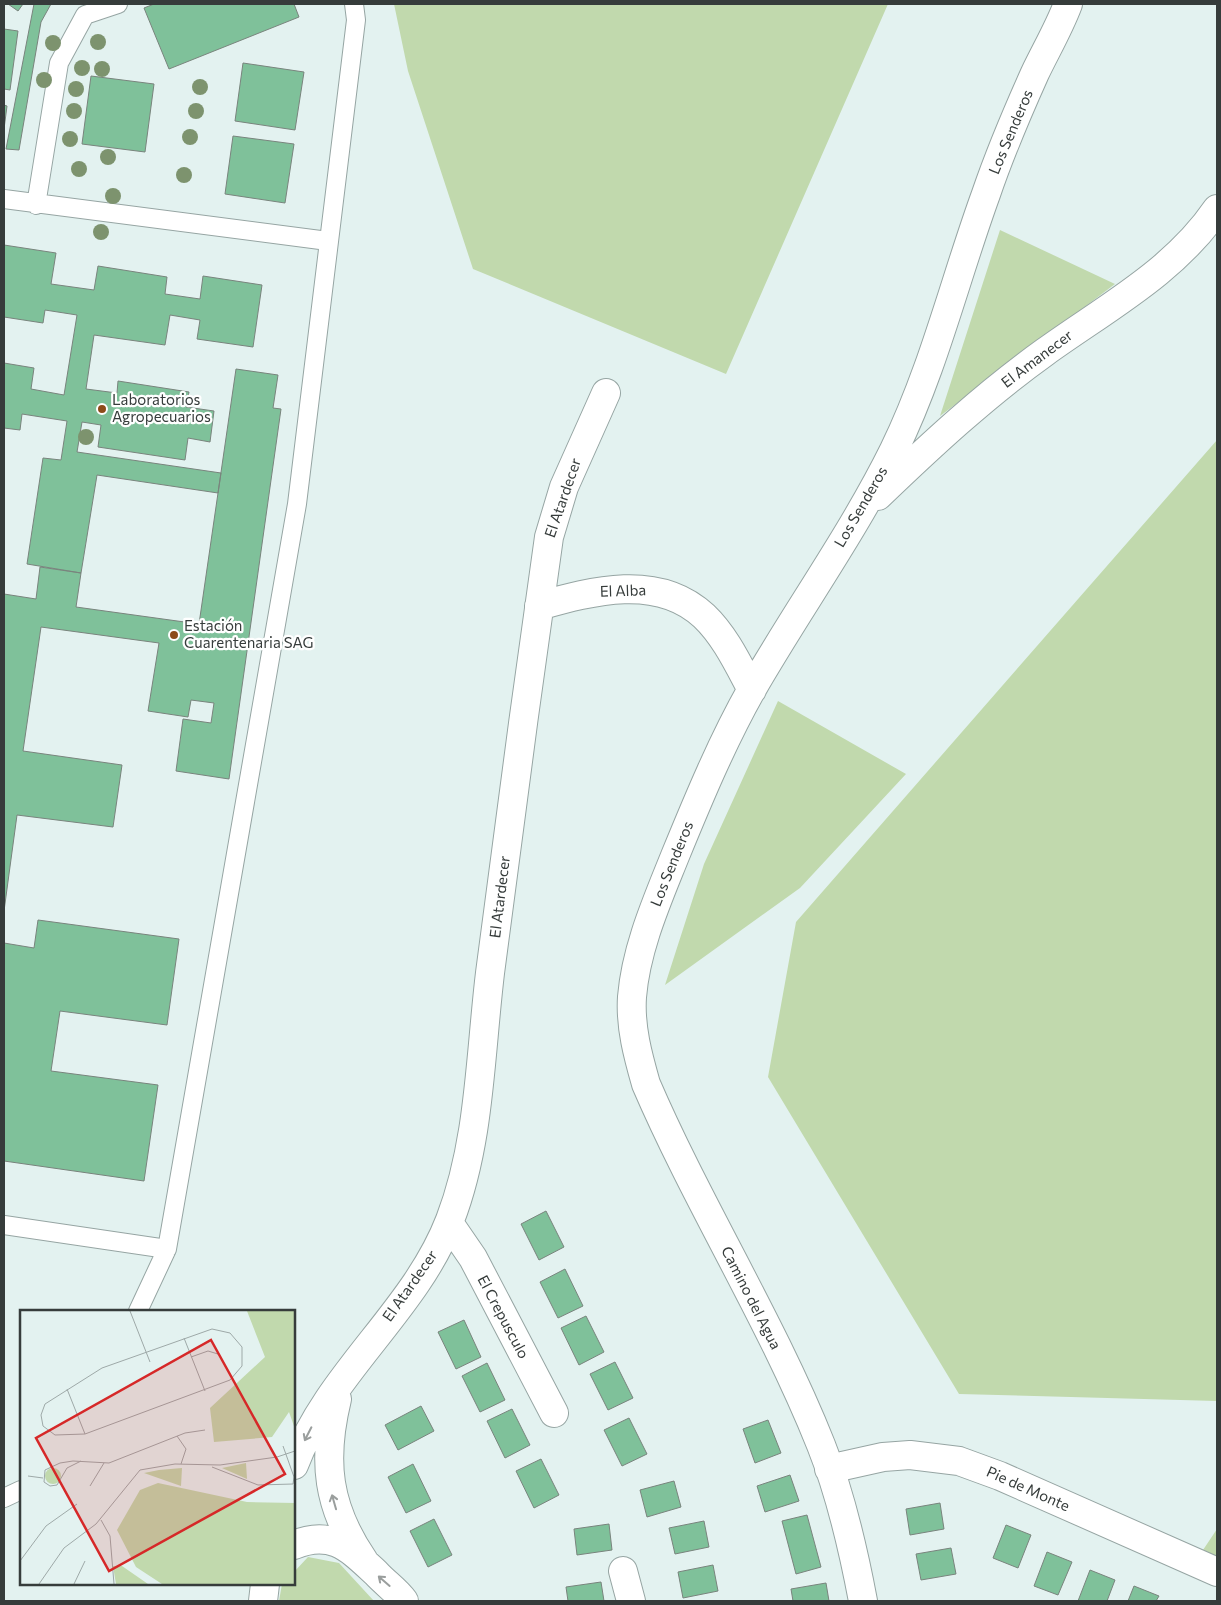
<svg xmlns="http://www.w3.org/2000/svg" width="1221" height="1605" font-family="Commissioner,sans-serif">
<style>
.green{fill:#c1d9ad}
.building{fill:#7fc19a;stroke:#79847d}
.lines{fill:none;stroke-linecap:round;stroke-linejoin:round}
.service-casing{stroke:#96a5a3;stroke-width:20}
.minor-casing{stroke:#96a5a3;stroke-width:30}
.service{stroke:#fff;stroke-width:18}
.minor{stroke:#fff;stroke-width:28}
.tree{fill:#7d936e}
.oneway{stroke:#9a9e9d}
.poi-dot{fill:#8d4b19;stroke:#fff;stroke-width:2}
.labels{text-anchor:middle;stroke-width:4.5;stroke-linejoin:round;paint-order:stroke}
.street-label{font-size:15px;fill:#363c3b;stroke:#fff}
.poi-label{font-size:15px;fill:#363c3b;stroke:#fff;text-anchor:start}
.inset-road{fill:none;stroke:#9ea9a8;stroke-width:1}
.view{fill:#d62828;fill-opacity:0.15;stroke:#d62828;stroke-width:2.5}
.inset-edge{fill:none;stroke:#363c3b;stroke-width:2.5}
</style>
<rect width="100%" height="100%" fill="#e3f2f0"/>
<path class="green" d="M 394,4 L 888,4 L 726,374 L 473,269 L 408,71 Z
M 1000,230 L 1115,284 L 940,416 Z
M 1217,440 L 1217,1401 L 959,1394 L 768,1077 L 796,922 Z
M 778,701 L 906,774 L 800,888 L 665,985 L 704,864 Z
M 1217,1529 L 1217,1564 L 1199,1556 Z
M 308,1557 L 339,1563 L 374,1601 L 279,1601 L 282,1584 L 294,1584 L 294,1572 Z"/>
<path class="building" d="M 8,4 L 23,4 L 18,11 Z
M 34,4 L 51,4 L 41,22 L 19,150 L 6,149 Z
M 154,4 L 294,4 L 299,17 L 169,69 L 144,8 Z
M 4,29 L 18,31 L 10,90 L 4,89 Z
M 243,63 L 304,72 L 295,130 L 235,121 Z
M 91,76 L 154,84 L 145,152 L 82,144 Z
M 4,105 L 7,106 L 4,129 Z
M 233,136 L 294,144 L 285,203 L 225,194 Z
M 4,245 L 56,253 L 51,284 L 94,290 L 98,266 L 167,277 L 165,294 L 200,299 L 203,276 L 262,285 L 253,347 L 197,339 L 200,320 L 170,315 L 165,345 L 94,335 L 86,389 L 117,393 L 118,381 L 189,392 L 186,407 L 214,411 L 210,442 L 188,438 L 185,460 L 98,447 L 101,425 L 82,422 L 77,452 L 221,473 L 218,493 L 97,475 L 81,573 L 27,564 L 43,458 L 61,460 L 67,421 L 22,414 L 20,430 L 4,428 L 4,363 L 34,368 L 31,389 L 64,395 L 77,315 L 45,310 L 43,323 L 4,317 Z
M 236,369 L 278,375 L 273,408 L 281,409 L 229,779 L 176,771 L 183,719 L 211,723 L 214,703 L 191,700 L 188,717 L 148,711 L 159,643 L 41,627 L 23,751 L 122,765 L 113,827 L 17,815 L 4,911 L 4,594 L 36,599 L 40,567 L 81,573 L 76,607 L 199,624 Z
M 38,920 L 179,939 L 167,1025 L 60,1011 L 51,1071 L 158,1085 L 144,1181 L 4,1161 L 4,943 L 34,948 Z
M 546,1211 L 564,1247 L 539,1260 L 521,1224 Z
M 565,1269 L 583,1306 L 558,1318 L 540,1282 Z
M 586,1316 L 604,1352 L 579,1365 L 561,1328 Z
M 464,1320 L 481,1357 L 456,1369 L 438,1332 Z
M 615,1362 L 633,1398 L 608,1410 L 590,1374 Z
M 487,1363 L 505,1400 L 480,1412 L 462,1376 Z
M 421,1406 L 434,1431 L 398,1450 L 385,1425 Z
M 512,1409 L 530,1445 L 505,1458 L 487,1421 Z
M 629,1418 L 647,1454 L 622,1466 L 604,1430 Z
M 768,1420 L 781,1453 L 755,1463 L 743,1429 Z
M 541,1459 L 559,1495 L 534,1508 L 516,1471 Z
M 413,1464 L 431,1501 L 406,1513 L 388,1477 Z
M 790,1475 L 799,1501 L 765,1512 L 757,1486 Z
M 674,1481 L 681,1507 L 647,1517 L 640,1490 Z
M 940,1503 L 944,1529 L 910,1535 L 906,1509 Z
M 807,1515 L 821,1567 L 796,1574 L 782,1521 Z
M 434,1519 L 452,1555 L 428,1567 L 410,1531 Z
M 704,1521 L 709,1547 L 675,1554 L 669,1528 Z
M 609,1524 L 612,1550 L 577,1555 L 574,1529 Z
M 1006,1525 L 1031,1535 L 1018,1568 L 993,1558 Z
M 951,1548 L 956,1574 L 921,1580 L 916,1554 Z
M 1047,1552 L 1072,1562 L 1058,1595 L 1034,1586 Z
M 713,1565 L 718,1591 L 683,1598 L 678,1572 Z
M 1090,1570 L 1115,1580 L 1107,1601 L 1078,1601 Z
M 601,1582 L 604,1601 L 568,1601 L 566,1587 Z
M 826,1583 L 829,1601 L 793,1601 L 791,1589 Z
M 1134,1586 L 1159,1596 L 1156,1601 L 1128,1601 Z"/>
<g class="lines">
<defs>
<path id="service" d="M 4,199 L 328,241
M 36,205 L 59,63 L 85,15 L 118,4
M 4,1225 L 167,1249
M 138,1311 L 167,1249 L 297,504 L 356,20 L 354,4
M 4,1498 L 21,1490"/>
<path id="minor" d="M 878,496 C 931,445 985,395 1045,352 C 1106,308 1174,272 1217,209
M 539,606 C 592,591 658,573 704,616 C 725,636 738,664 752,690
M 449,1223 L 473,1258 L 554,1413
M 337,1399 C 322,1461 327,1507 364,1561
M 294,1465 C 329,1372 415,1311 450,1220 C 480,1142 480,1056 490,973 C 509,828 528,682 549,537 L 564,487 L 606,393
M 829,1469 L 883,1457 L 910,1455 L 959,1461 L 1000,1476 L 1217,1572
M 294,1545 C 332,1529 350,1549 376,1573 C 385,1583 396,1590 404,1601
M 623,1571 L 631,1601
M 263,1601 L 265,1584
M 863,1601 C 853,1548 841,1495 821,1445 C 771,1320 699,1207 646,1084 C 638,1056 630,1027 632,997 C 636,948 657,901 675,856 C 698,800 722,742 752,689 C 798,609 853,533 894,450 C 934,368 955,279 986,194 C 1000,153 1017,113 1035,73 C 1046,50 1059,28 1068,4"/>
</defs>
<use href="#service" class="service-casing"/>
<use href="#minor" class="minor-casing"/>
<use href="#service" class="service"/>
<use href="#minor" class="minor"/>
</g>
<g class="tree">
<circle cx="98" cy="42" r="8"/>
<circle cx="53" cy="43" r="8"/>
<circle cx="82" cy="68" r="8"/>
<circle cx="102" cy="69" r="8"/>
<circle cx="44" cy="80" r="8"/>
<circle cx="200" cy="87" r="8"/>
<circle cx="76" cy="89" r="8"/>
<circle cx="74" cy="111" r="8"/>
<circle cx="196" cy="111" r="8"/>
<circle cx="190" cy="137" r="8"/>
<circle cx="70" cy="139" r="8"/>
<circle cx="108" cy="157" r="8"/>
<circle cx="79" cy="169" r="8"/>
<circle cx="184" cy="175" r="8"/>
<circle cx="113" cy="196" r="8"/>
<circle cx="101" cy="232" r="8"/>
<circle cx="86" cy="437" r="8"/>
</g>
<defs><path id="oneway-shaft" d="M-6 0H5M1.5-3L5.5 0L1.5 3" fill="none" stroke-width="1.6" stroke-linecap="round" stroke-linejoin="round" transform="scale(1.25)"/></defs>
<g class="oneway">
<use href="#oneway-shaft" transform="translate(308 1434) rotate(117)"/>
<use href="#oneway-shaft" transform="translate(334 1502) rotate(-106)"/>
<use href="#oneway-shaft" transform="translate(384 1581) rotate(-139)"/>
</g>
<g class="poi-dot">
<circle cx="102" cy="409" r="5"/>
<circle cx="174" cy="635" r="5"/>
</g>
<g class="labels">
<g class="street-label">
<text transform="translate(1011 132) rotate(-67)" y="5">Los Senderos</text>
<text transform="translate(1037 359) rotate(-37)" y="5">El Amanecer</text>
<text transform="translate(563 498) rotate(-71)" y="5">El Atardecer</text>
<text transform="translate(861 507) rotate(-60)" y="5">Los Senderos</text>
<text transform="translate(623 591) rotate(-2)" y="5">El Alba</text>
<text transform="translate(672 864) rotate(-68)" y="5">Los Senderos</text>
<text transform="translate(500 897) rotate(-83)" y="5">El Atardecer</text>
<text transform="translate(410 1286) rotate(-55)" y="5">El Atardecer</text>
<text transform="translate(751 1298) rotate(63)" y="5">Camino del Agua</text>
<text transform="translate(503 1317) rotate(62)" y="5">El Crepusculo</text>
<text transform="translate(1028 1489) rotate(24)" y="5">Pie de Monte</text>
</g>
<g class="poi-label">
<text x="112" y="405">Laboratorios<tspan x="112" dy="17">Agropecuarios</tspan></text>
<text x="184" y="631">Estación<tspan x="184" dy="17">Cuarentenaria SAG</tspan></text>
</g>
</g>
<g transform="translate(20 1310)">
<rect width="275" height="275" fill="#e3f2f0"/>
<path d="M 227,1 L 275,1 L 275,119 L 269,102 L 252,127 L 194,132 L 190,98 L 245,47 ZM 226,153 L 227,169 L 202,158 ZM 162,158 L 161,176 L 124,163 L 139,160 ZM25 166a8 8 0 1 1 16 0a8 8 0 1 1-16 0ZM 138,173 L 227,192 L 275,193 L 275,274 L 142,274 L 116,257 L 97,220 L 120,180 ZM 93,256 L 102,256 L 128,274 L 96,274 Z" fill="#c1d9ad"/>
<path class="inset-road" d="M 110,1 L 130,52M 192,19 L 210,23 L 222,37 L 222,56 L 210,70 L 65,124 L 35,125 L 23,116 L 21,105 L 25,94 L 82,58 ZM 164,28 L 185,81M 171,47 L 188,41 L 198,44M 47,79 L 65,124M 157,126 L 166,139 L 161,154M 61,151 L 47,158 L 37,175 L 30,176 L 24,172 L 25,160 L 40,153 L 53,151 L 89,153 L 165,123 L 185,120M 192,157 L 238,175 L 273,174 L 274,167 L 263,136M 8,166 L 23,168M 70,176 L 84,153M 81,210 L 90,226 L 94,274M 0,251 L 26,216 L 57,194M 19,274 L 44,238 L 76,214 L 120,160 L 155,154 L 200,155 L 257,147 L 275,141M 54,274 L 65,251"/>
<path class="view" d="M 191,30 L 265,164 L 89,261 L 16,128 Z"/>
<rect width="275" height="275" class="inset-edge"/>
</g>
<rect width="1221" height="1605" fill="none" stroke="#363c3b" stroke-width="10"/>
</svg>
